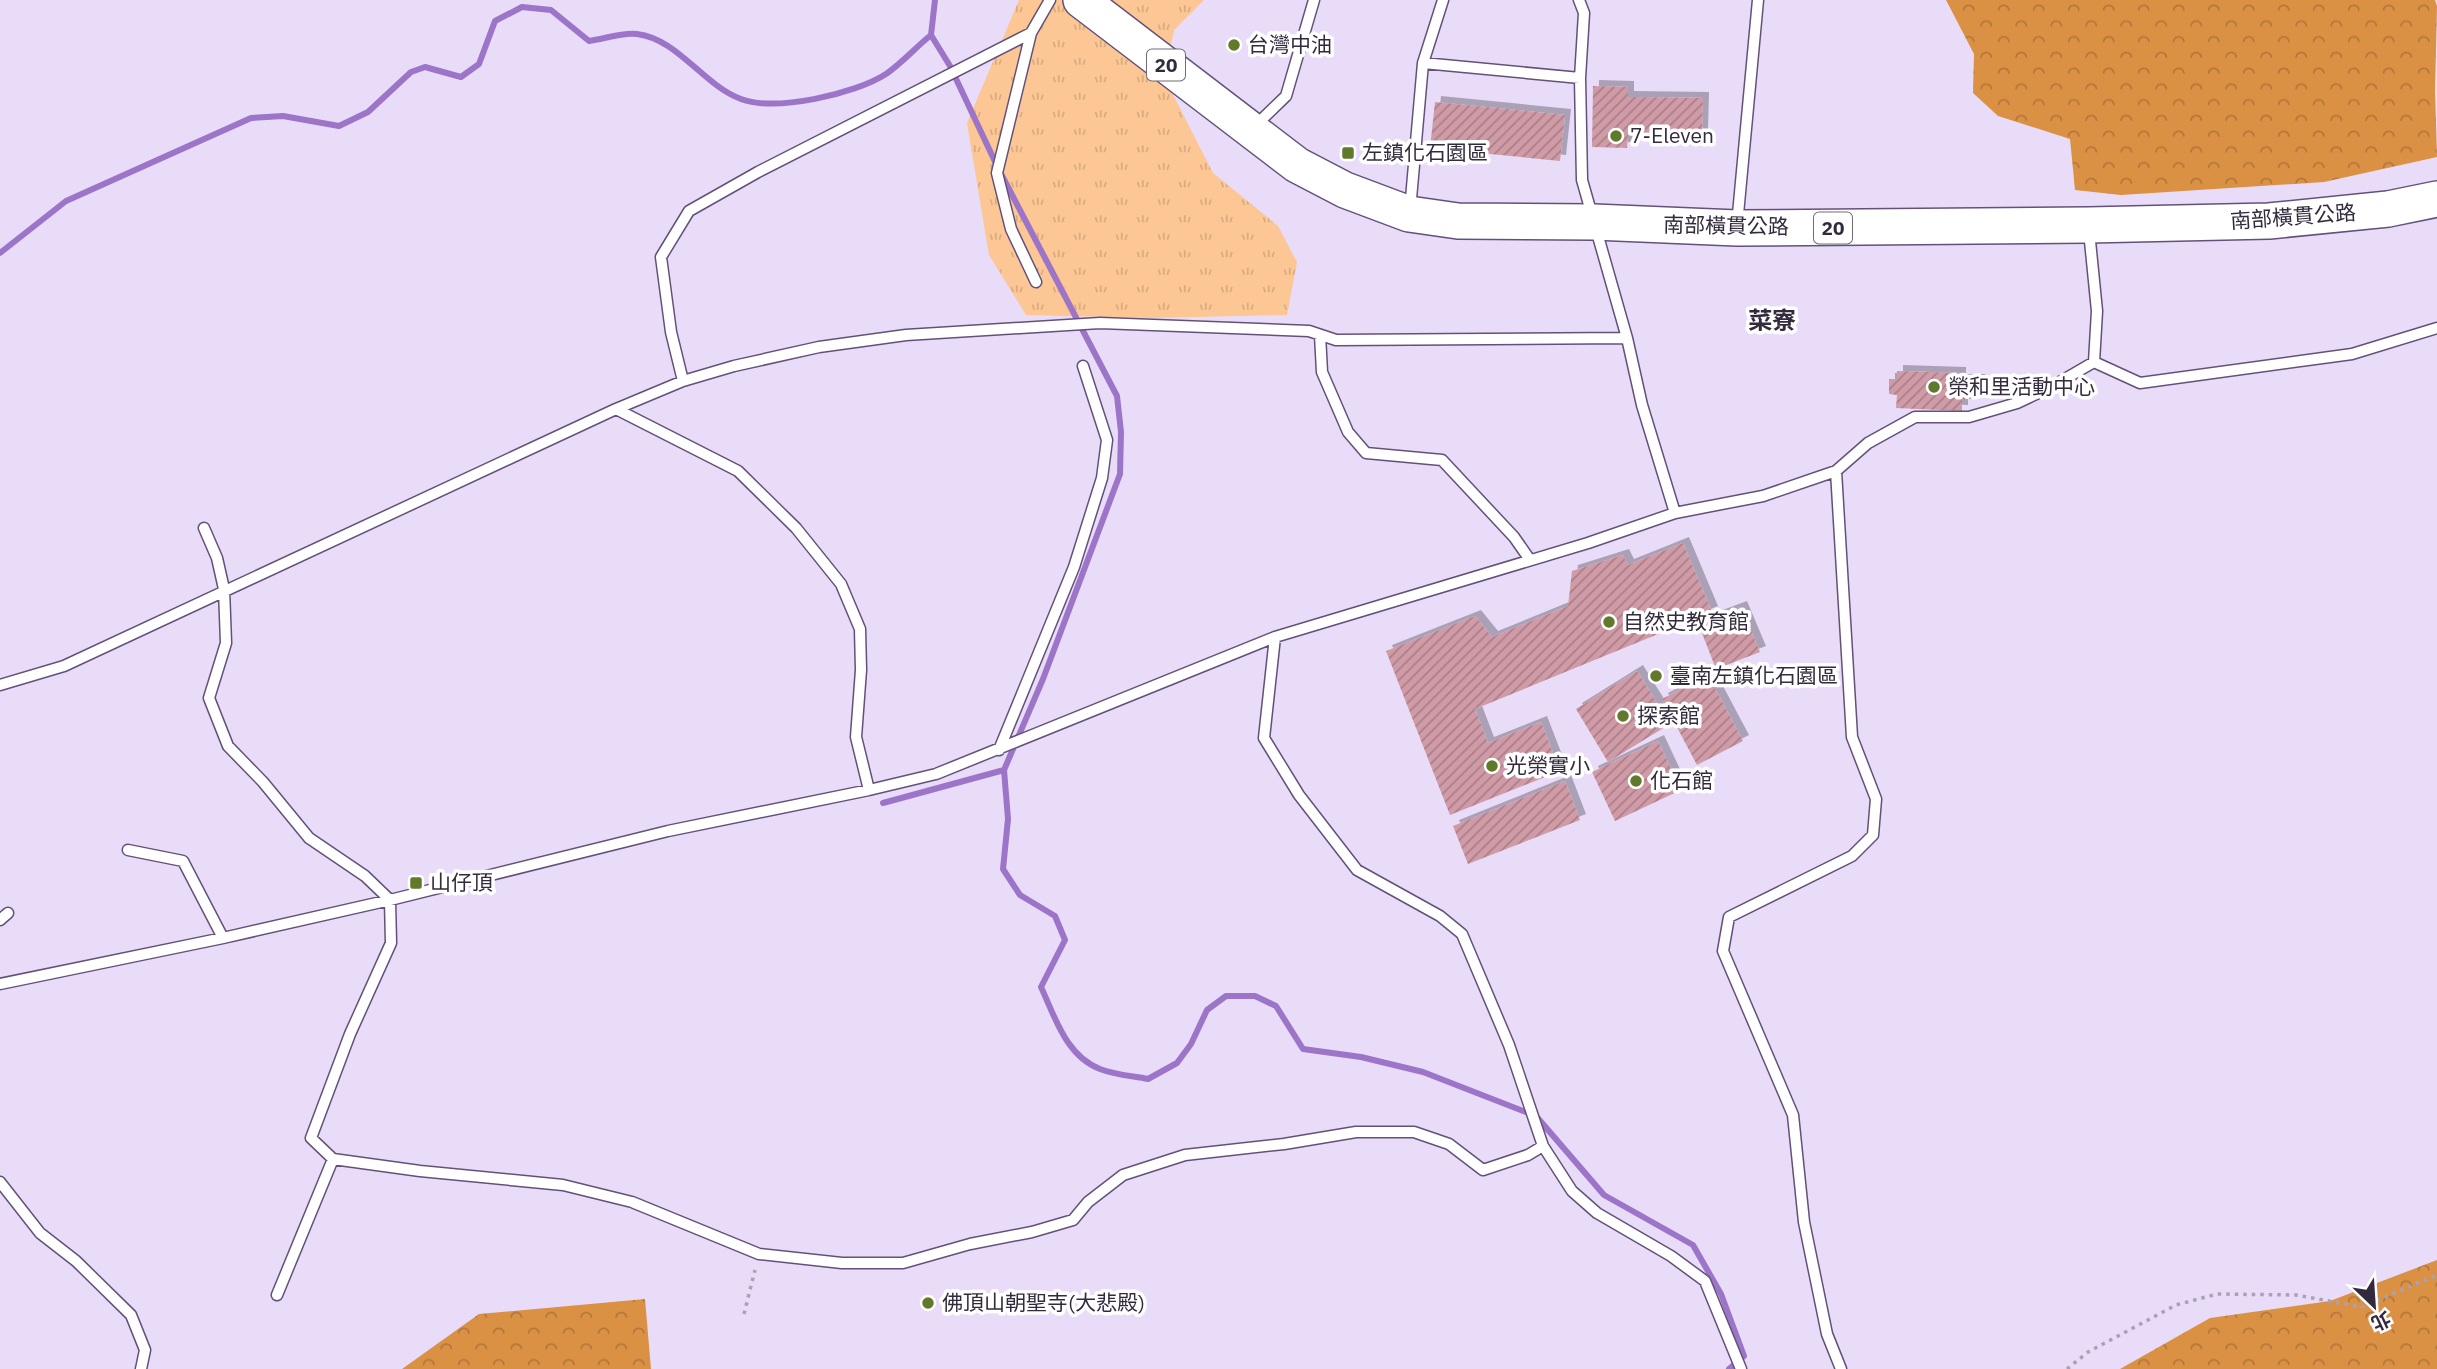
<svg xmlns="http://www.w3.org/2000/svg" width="2437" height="1369" font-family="'IBM Plex Sans','Noto Sans TC',sans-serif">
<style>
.grass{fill:url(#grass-tufts)}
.forest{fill:url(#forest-crowns)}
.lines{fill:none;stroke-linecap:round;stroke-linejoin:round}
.stream{stroke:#9c74c8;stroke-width:6}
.building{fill:url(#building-hatch);filter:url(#shadow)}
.lane-casing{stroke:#635179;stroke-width:13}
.primary-casing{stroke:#635179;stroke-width:38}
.path{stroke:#aaa0b8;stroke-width:3.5;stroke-dasharray:3.5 5;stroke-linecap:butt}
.lane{stroke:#fff;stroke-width:10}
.primary{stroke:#fff;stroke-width:35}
.poi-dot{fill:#61792b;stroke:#fff;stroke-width:2.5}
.labels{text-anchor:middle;stroke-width:7;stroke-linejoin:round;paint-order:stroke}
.shield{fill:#fff;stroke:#706b77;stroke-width:2}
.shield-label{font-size:19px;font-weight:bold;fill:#332b3d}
.poi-label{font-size:21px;fill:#332b3d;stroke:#fff;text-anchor:start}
.street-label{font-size:21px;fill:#332b3d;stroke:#fff}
.quarter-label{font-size:24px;font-weight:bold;fill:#332b3d;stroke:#fff}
</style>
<defs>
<pattern id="grass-tufts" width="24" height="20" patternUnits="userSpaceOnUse" patternTransform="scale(1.75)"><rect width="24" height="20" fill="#fcc794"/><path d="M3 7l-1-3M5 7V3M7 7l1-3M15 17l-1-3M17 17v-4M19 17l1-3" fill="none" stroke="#d8ab80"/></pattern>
<pattern id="forest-crowns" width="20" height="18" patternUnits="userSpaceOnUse" patternTransform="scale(1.75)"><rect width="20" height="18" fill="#db9144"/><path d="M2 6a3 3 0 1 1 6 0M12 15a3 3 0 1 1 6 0" fill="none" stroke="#b2773a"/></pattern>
<pattern id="building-hatch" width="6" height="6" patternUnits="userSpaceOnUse" patternTransform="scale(1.75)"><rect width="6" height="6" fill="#d09ba6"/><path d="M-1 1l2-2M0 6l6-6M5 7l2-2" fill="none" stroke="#a97f88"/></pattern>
<filter id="shadow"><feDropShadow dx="6" dy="-6" stdDeviation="0" flood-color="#0004"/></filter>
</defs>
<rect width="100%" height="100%" fill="#e8dcf8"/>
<path class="grass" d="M 1019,0 L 1204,0 L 1174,30 L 1164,77 L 1213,173 L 1278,226 L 1297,262 L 1287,315 L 1148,318 L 1026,315 L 989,255 L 967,123 Z"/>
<path class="forest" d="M 1946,0 L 2435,0 L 2437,6 L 2435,90 L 2437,157 L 2324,182 L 2121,195 L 2075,190 L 2070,139 L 1998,116 L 1973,93 L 1974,54 Z
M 2437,1260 L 2437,1369 L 2120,1369 L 2210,1318 L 2330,1301 Z
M 645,1299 L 651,1369 L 402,1369 L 479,1314 Z"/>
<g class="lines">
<path class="stream" d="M 935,0 L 931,35 L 950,66 L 998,168 L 1117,396 L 1121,432 L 1120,474 L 1043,679 L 1004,770 L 1008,819 L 1003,869 L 1020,895 L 1055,916 L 1065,940 L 1041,987 C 1055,1017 1066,1056 1100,1069 C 1115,1075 1133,1076 1148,1079 L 1177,1063 L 1191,1044 L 1207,1010 L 1226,996 L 1255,996 L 1276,1006 L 1303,1049 L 1361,1057 L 1423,1072 L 1536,1116 L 1604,1195 L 1693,1245 L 1721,1294 L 1744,1356 L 1729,1369
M 0,253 L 66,201 L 251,118 L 283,116 L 339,126 L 368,112 L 411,72 L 425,67 L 461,77 L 479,64 L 495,21 L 522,7 L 551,10 L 589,41 C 604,39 623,32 637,34 C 678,39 703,85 741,99 C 776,112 855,94 886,74 C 902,63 916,47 931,35
M 883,803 L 1004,770"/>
</g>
<path class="building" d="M 1593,86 L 1628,87 L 1628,97 L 1703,98 L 1702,135 L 1628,134 L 1627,148 L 1592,147 Z
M 1435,102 L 1565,115 L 1560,161 L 1430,148 Z
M 1897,371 L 1960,373 L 1960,380 L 1979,380 L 1978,399 L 1962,399 L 1962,411 L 1896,408 L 1897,395 L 1889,394 L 1889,379 L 1897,379 Z
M 1683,543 L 1712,612 L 1475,709 L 1488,743 L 1541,722 L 1560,771 L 1450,815 L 1386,651 L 1475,616 L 1492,637 L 1568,606 L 1572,571 L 1623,555 L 1628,565 Z
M 1741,607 L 1760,652 L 1716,669 L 1698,623 Z
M 1637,671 L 1670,724 L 1608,762 L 1576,709 Z
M 1708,675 L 1743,741 L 1697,765 L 1662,699 Z
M 1658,741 L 1681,790 L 1615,821 L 1592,772 Z
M 1565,781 L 1580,820 L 1468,864 L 1453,826 Z"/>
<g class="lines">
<defs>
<path id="lane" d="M 1579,0 L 1584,13 L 1580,78 L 1582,180 L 1627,338 L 1642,405 L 1675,513
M 1423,63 L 1580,78
M 1255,126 L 1286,96 L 1314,0
M 1410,210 L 1423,63 L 1443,0
M 1737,225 L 1758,0
M 1036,282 L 1011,229 L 997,173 L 1031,33 L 1050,0
M 1320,335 L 1322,372 L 1348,432 L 1366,453 L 1442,460 L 1514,537 L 1530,560
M 2094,362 L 2140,383 L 2352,354 L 2437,328
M 683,381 L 671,332 L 661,257 L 689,211 L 758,172 L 1031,33
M 616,409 L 738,471 L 796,528 L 841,584 L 860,629 L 861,670 L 856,737 L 869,790
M 1836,471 L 1852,737 L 1876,799 L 1873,835 L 1852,856 L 1729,917 L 1723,951 L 1793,1115 L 1804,1222 L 1827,1334 L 1841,1369
M 204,528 L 217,558 L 224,589 L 226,643 L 209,698 L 228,746 L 263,782 L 309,838 L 365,876 L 390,900 L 391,943 L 350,1034 L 311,1138 L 333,1159 L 420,1171 L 563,1185 L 632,1202 L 759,1254 L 842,1263 L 903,1263 L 970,1244 L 1032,1232 L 1073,1220 L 1088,1202 L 1123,1175 L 1185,1155 L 1284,1144 L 1356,1132 L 1414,1132 L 1449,1144 L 1483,1170 L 1528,1155 L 1543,1146
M 1275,637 L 1264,738 L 1299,795 L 1357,870 L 1440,916 L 1462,934 L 1509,1045 L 1543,1146 L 1572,1191 L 1597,1213 L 1671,1256 L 1705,1281 L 1741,1369
M 0,685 L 64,666 L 616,409 L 683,381 L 734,366 L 819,347 L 906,335 L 1100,323 L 1309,331 L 1336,340 L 1627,338
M 999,750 L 1074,567 L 1102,478 L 1107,440 L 1083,366
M 128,850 L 183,861 L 223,938
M 0,920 L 8,913
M 0,984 L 223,938 L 390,900 L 668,831 L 869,790 L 936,774 L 1275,637 L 1588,543 L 1675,513 L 1763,496 L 1836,471 L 1868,443 L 1915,417 L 1969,417 L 2017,403 L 2051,387 L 2094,362 L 2097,311 L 2089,231
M 0,1182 L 40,1233 L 76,1261 L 131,1315 L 145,1350 L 141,1369
M 277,1295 L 333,1159"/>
<path id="primary" d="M 1081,0 L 1297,165 L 1345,190 L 1409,214 L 1458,221 L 1594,222 L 1737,228 L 2088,225 L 2269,221 L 2388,209 L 2437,199"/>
</defs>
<use href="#lane" class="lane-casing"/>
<use href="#primary" class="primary-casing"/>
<path class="path" d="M 744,1314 L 755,1270
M 2067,1369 L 2088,1352 L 2176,1305 L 2217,1294 L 2296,1295 L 2362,1307 L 2437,1275"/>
<use href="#lane" class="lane"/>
<use href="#primary" class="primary"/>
</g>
<g class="poi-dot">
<circle cx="1234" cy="45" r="7"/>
<circle cx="1616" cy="136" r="7"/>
<rect x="1341" y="146" width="14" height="14" rx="3.5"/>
<circle cx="1934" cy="387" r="7"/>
<circle cx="1609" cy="622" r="7"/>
<circle cx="1656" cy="676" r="7"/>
<circle cx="1623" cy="716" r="7"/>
<circle cx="1492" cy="766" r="7"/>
<circle cx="1636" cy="781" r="7"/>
<rect x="409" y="876" width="14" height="14" rx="3.5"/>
<circle cx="928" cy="1303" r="7"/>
</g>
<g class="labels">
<g class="shield">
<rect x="1147" y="49.5" width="38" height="31" rx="5"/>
<rect x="1814" y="212.5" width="38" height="31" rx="5"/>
</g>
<g class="shield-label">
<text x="1166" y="72">20</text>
<text x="1833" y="235">20</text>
</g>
<g class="poi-label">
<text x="1248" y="52">台灣中油</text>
<text x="1630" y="143">7-Eleven</text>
<text x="1362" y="160">左鎮化石園區</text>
<text x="1948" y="394">榮和里活動中心</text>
<text x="1623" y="629">自然史教育館</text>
<text x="1670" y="683">臺南左鎮化石園區</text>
<text x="1637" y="723">探索館</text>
<text x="1506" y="773">光榮實小</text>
<text x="1650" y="788">化石館</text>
<text x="430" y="890">山仔頂</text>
<text x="942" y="1310">佛頂山朝聖寺(大悲殿)</text>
</g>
<g class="street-label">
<text transform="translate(2293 217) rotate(-4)" y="7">南部橫貫公路</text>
<text transform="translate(1726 226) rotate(1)" y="7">南部橫貫公路</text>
</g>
<g class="quarter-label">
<text x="1772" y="329">菜寮</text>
</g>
</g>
<g transform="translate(2374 1306) rotate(155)" stroke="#ffffff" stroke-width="5" paint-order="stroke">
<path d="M0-5L12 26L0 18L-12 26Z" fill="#332b3d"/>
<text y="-10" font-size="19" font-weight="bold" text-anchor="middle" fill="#332b3d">北</text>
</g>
</svg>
